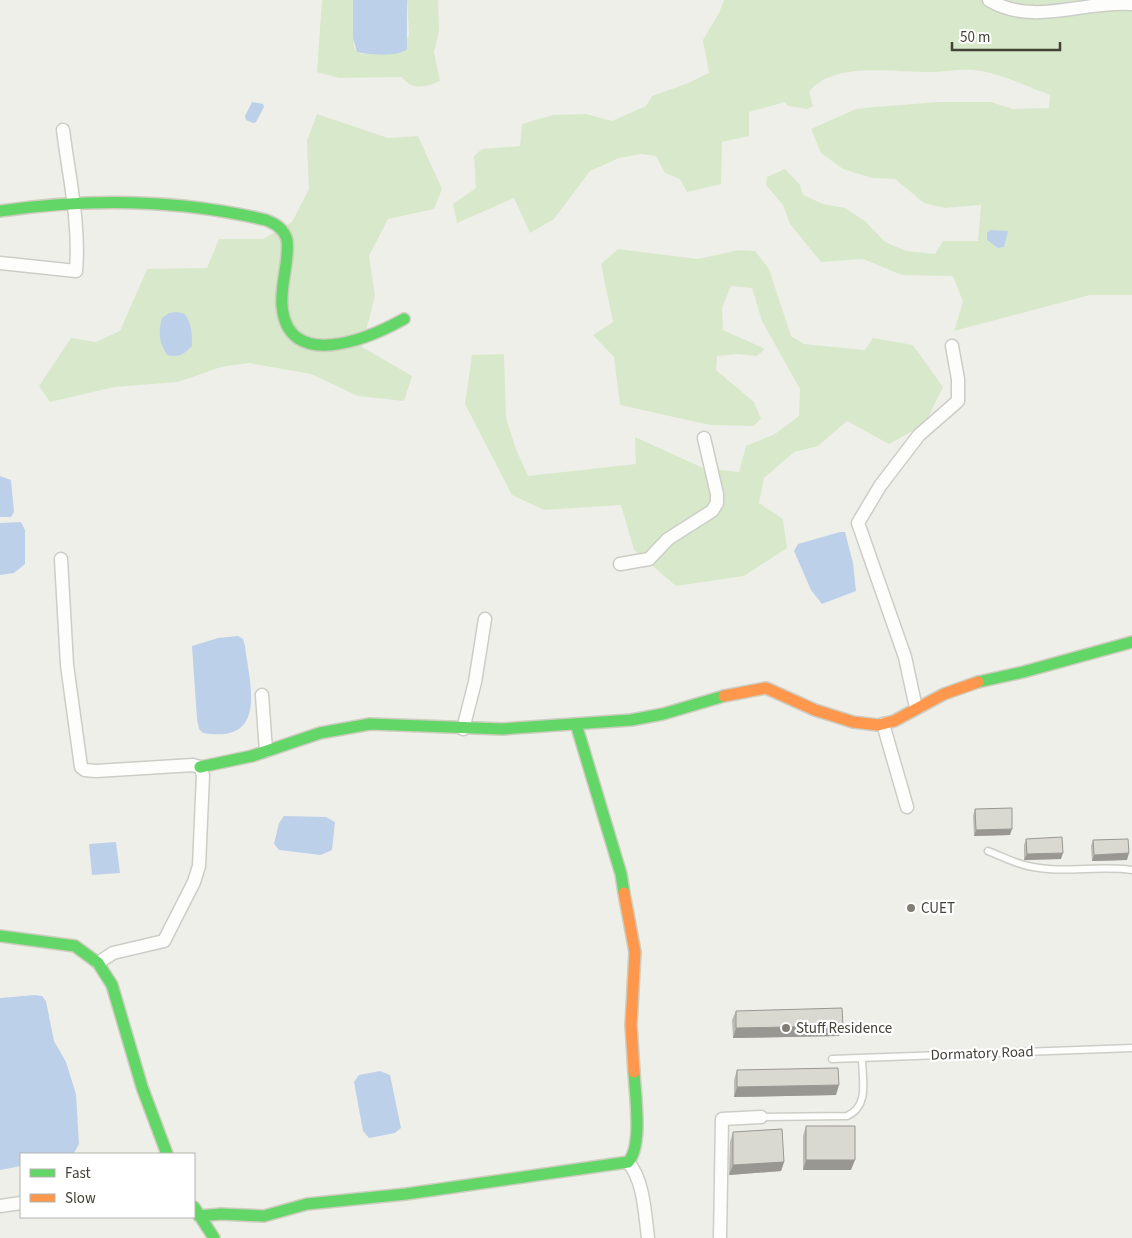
<svg xmlns="http://www.w3.org/2000/svg" width="1132" height="1238" font-family="'Source Sans 3',sans-serif">
<style>
.green{fill:#d7e9ca}
.water{fill:#bcd0ea}
.lines{fill:none;stroke-linecap:round;stroke-linejoin:round}
.lane-casing{stroke:#cdcdc7;stroke-width:9}
.street-casing{stroke:#cdcdc7;stroke-width:15}
.fast-casing{stroke:#cecdc0;stroke-width:14}
.slow-casing{stroke:#cecdc0;stroke-width:14}
.lane{stroke:#fdfdfc;stroke-width:6}
.street{stroke:#fdfdfc;stroke-width:12}
.fast{stroke:#63d668;stroke-width:11}
.slow{stroke:#ff974d;stroke-width:11}
.wall{fill:#bbbab4}
.shaded-wall{fill:#989792}
.building{fill:#d9d8d1;stroke:#989792}
.poi-dot{fill:#807e75;stroke:#fff;stroke-width:2}
.labels{text-anchor:middle;stroke-width:4.5;stroke-linejoin:round;paint-order:stroke}
.poi-label{font-size:15px;fill:#444136;stroke:#fff;text-anchor:start}
.street-label{font-size:15px;fill:#444136;stroke:#fff}
</style>
<rect width="100%" height="100%" fill="#efefe9"/>
<path class="green" d="M 322,0 L 353,0 L 354,47 L 357,52 L 362,54 L 403,52 L 409,34 L 407,0 L 438,0 L 439,32 L 434,52 L 440,81 C 426,87 412,91 402,77 L 339,78 L 317,72 Z
M 724,0 L 1132,0 L 1132,295 L 1090,295 L 954,331 L 963,302 L 953,276 L 902,275 L 863,259 L 821,262 L 790,224 L 783,205 L 766,185 L 767,177 L 785,169 L 800,185 L 803,195 L 823,204 L 845,208 L 865,221 L 885,242 L 906,251 L 935,254 L 943,241 L 978,241 L 981,205 L 945,208 L 924,203 L 895,179 L 872,178 L 843,169 L 821,153 L 811,129 L 856,109 L 874,107 L 940,102 L 991,102 L 1013,109 L 1049,108 L 1050,95 C 1028,87 1004,75 981,71 C 965,68 949,71 932,72 C 897,73 833,60 809,92 L 813,106 L 807,109 L 788,106 L 785,102 L 749,112 L 749,136 L 722,142 L 721,184 L 687,192 L 680,179 L 665,173 L 656,156 L 641,154 L 619,158 L 590,171 L 554,219 L 530,233 L 514,198 L 457,223 L 453,204 L 476,188 L 474,156 L 482,149 L 520,146 L 522,124 L 553,115 L 586,114 L 612,121 L 646,106 L 652,96 L 686,84 L 709,73 L 703,40 L 719,13 Z
M 317,114 L 388,138 L 418,136 L 442,189 L 434,209 L 388,219 L 369,256 L 375,296 L 362,347 L 412,376 L 404,401 L 358,396 L 311,374 L 249,363 L 221,367 L 178,382 L 114,387 L 50,402 L 39,386 L 71,338 L 96,342 L 120,331 L 147,269 L 207,268 L 219,239 L 263,239 L 292,222 L 309,189 L 307,141 Z
M 618,249 L 698,259 L 739,250 L 755,251 L 769,269 L 791,336 L 804,344 L 865,350 L 873,338 L 913,345 L 943,387 L 925,424 L 889,444 L 847,421 L 818,446 L 794,452 L 764,478 L 759,503 L 783,519 L 787,548 L 744,576 L 676,586 L 634,550 L 621,505 L 544,510 L 512,495 L 465,404 L 472,355 L 504,354 L 506,418 L 516,449 L 528,476 L 636,464 L 635,437 L 703,468 L 739,472 L 746,446 L 775,434 L 799,416 L 800,389 L 762,321 L 752,288 L 731,286 L 722,308 L 723,330 L 765,349 L 757,356 L 738,354 L 717,356 L 716,370 L 754,402 L 761,419 L 753,426 L 710,425 L 620,405 L 614,357 L 593,335 L 613,322 L 601,264 Z"/>
<path class="water" d="M 353,0 L 407,0 L 407,49 C 398,57 369,55 357,52 L 353,38 Z
M 252,102 L 263,104 L 264,107 L 256,122 L 253,123 L 246,120 L 245,116 Z
M 990,230 L 1008,231 L 1004,247 L 998,248 L 987,240 L 987,233 Z
M 177,312 L 185,314 C 192,325 192,333 192,346 C 184,354 179,358 167,355 C 159,342 158,333 162,318 L 169,313 Z
M 0,476 L 11,480 L 14,512 L 11,517 L 0,517 Z
M 21,522 L 25,530 L 25,564 L 14,573 L 0,575 L 0,523 Z
M 840,532 L 845,532 L 853,563 L 856,591 L 822,604 L 811,590 L 794,551 L 798,544 Z
M 238,636 L 243,639 L 245,646 C 250,686 268,744 203,733 L 199,729 L 197,719 L 192,646 L 218,638 Z
M 284,816 L 326,817 L 335,822 L 332,850 L 321,855 L 279,850 L 274,844 L 279,823 Z
M 116,842 L 120,873 L 92,875 L 89,844 Z
M 35,995 L 42,996 L 46,1001 L 54,1041 L 66,1062 L 76,1094 L 79,1144 L 74,1153 L 70,1154 L 21,1154 L 21,1166 L 0,1170 L 0,998 Z
M 380,1071 L 390,1075 L 401,1128 L 395,1133 L 369,1138 L 363,1131 L 354,1082 L 359,1075 Z"/>
<g class="lines">
<defs>
<path id="lane" d="M 988,851 C 1001,856 1014,863 1028,866 C 1062,874 1097,865 1132,870
M 832,1059 L 1132,1048
M 761,1117 L 847,1116 C 870,1106 862,1079 862,1058"/>
<path id="street" d="M 989,0 C 1034,27 1084,0 1132,4
M 0,263 L 76,271 C 80,223 69,177 63,130
M 61,559 L 67,665 L 81,767 L 85,770 L 96,771 L 193,765 L 200,767 L 203,775 L 199,866 L 194,882 L 164,941 L 113,953 L 98,963
M 620,564 L 649,559 L 668,539 L 712,511 L 717,503 L 717,494 L 704,438
M 262,695 L 266,751
M 916,708 L 905,657 L 858,523 L 880,486 L 919,435 L 958,401 L 958,379 L 952,346
M 883,724 L 907,807
M 463,729 L 475,682 L 485,619
M 628,1162 C 644,1180 645,1215 648,1238
M 0,1206 L 21,1203
M 720,1238 L 722,1119 L 761,1117"/>
<path id="fast" d="M 0,211 C 88,198 178,199 266,220 C 276,224 284,229 287,240 C 290,258 280,285 282,306 C 288,372 368,339 404,319
M 978,682 L 1023,672 L 1132,642
M 576,724 L 621,874 L 624,893
M 200,767 L 252,756 L 320,733 L 370,724 L 502,729 L 631,720 L 663,714 L 724,696
M 0,936 L 75,946 L 98,963 L 112,985 L 142,1087 L 167,1154
M 194,1207 L 214,1238
M 199,1216 L 221,1214 L 264,1216 L 307,1204 L 406,1194 L 628,1162 C 643,1147 635,1094 634,1072"/>
<path id="slow" d="M 724,696 L 766,688 L 815,710 L 853,722 L 878,725 L 894,721 L 944,694 L 978,682
M 624,893 L 635,952 L 631,1025 L 634,1072"/>
</defs>
<use href="#lane" class="lane-casing"/>
<use href="#street" class="street-casing"/>
<use href="#fast" class="fast-casing"/>
<use href="#slow" class="slow-casing"/>
<use href="#lane" class="lane"/>
<use href="#street" class="street"/>
<use href="#fast" class="fast"/>
<use href="#slow" class="slow"/>
</g>
<path class="wall" d="M 975,809 L 1010,835 L 974,836 L 973,816 Z
M 1026,839 L 1061,859 L 1024,860 L 1024,845 Z
M 1093,840 L 1127,860 L 1092,861 L 1091,846 Z
M 736,1011 L 843,1026 L 839,1036 L 733,1038 L 732,1020 Z
M 737,1070 L 836,1095 L 734,1097 L 734,1080 Z
M 806,1126 L 851,1170 L 803,1170 L 803,1136 Z
M 733,1132 L 784,1162 L 781,1171 L 729,1175 L 730,1142 Z"/>
<path class="shaded-wall" d="M 1012,829 L 1010,835 L 974,836 L 976,830 Z
M 1063,853 L 1061,859 L 1024,860 L 1027,854 Z
M 1129,853 L 1127,860 L 1092,861 L 1094,855 Z
M 843,1026 L 839,1036 L 733,1038 L 736,1028 Z
M 839,1085 L 836,1095 L 734,1097 L 737,1087 Z
M 806,1160 L 855,1160 L 851,1170 L 803,1170 Z
M 784,1162 L 781,1171 L 729,1175 L 733,1165 Z"/>
<path class="building" d="M 1012,808 L 1012,829 L 976,830 L 975,809 Z
M 1062,837 L 1063,853 L 1027,854 L 1026,839 Z
M 1128,839 L 1129,853 L 1094,855 L 1093,840 Z
M 842,1008 L 843,1026 L 736,1028 L 736,1011 Z
M 838,1068 L 839,1085 L 737,1087 L 737,1070 Z
M 806,1126 L 855,1126 L 855,1160 L 806,1160 Z
M 782,1129 L 784,1162 L 733,1165 L 733,1132 Z"/>
<g class="poi-dot">
<circle cx="911" cy="908" r="5"/>
<circle cx="786" cy="1028" r="5"/>
</g>
<g class="labels">
<g class="poi-label">
<text x="921" y="913">CUET</text>
<text x="796" y="1033">Stuff Residence</text>
</g>
<g class="street-label">
<text transform="translate(982 1053) rotate(-2)" y="5">Dormatory Road</text>
</g>
</g>
<rect x="20" y="1153" width="175" height="65" fill="#ffffff" stroke="#b4b3af"/>
<rect x="30" y="1169" width="25" height="8" fill="#63d668" stroke="#b4b3af"/>
<text x="65" y="1178" font-size="15" fill="#444136">Fast</text>
<rect x="30" y="1194" width="25" height="8" fill="#ff974d" stroke="#b4b3af"/>
<text x="65" y="1203" font-size="15" fill="#444136">Slow</text>
<path d="M952 42v8h108v-8" fill="none" stroke="#444136" stroke-width="2.5"/>
<text x="960" y="42" font-size="15" fill="#444136" stroke="#ffffff" stroke-width="4" paint-order="stroke">50 m</text>
</svg>
